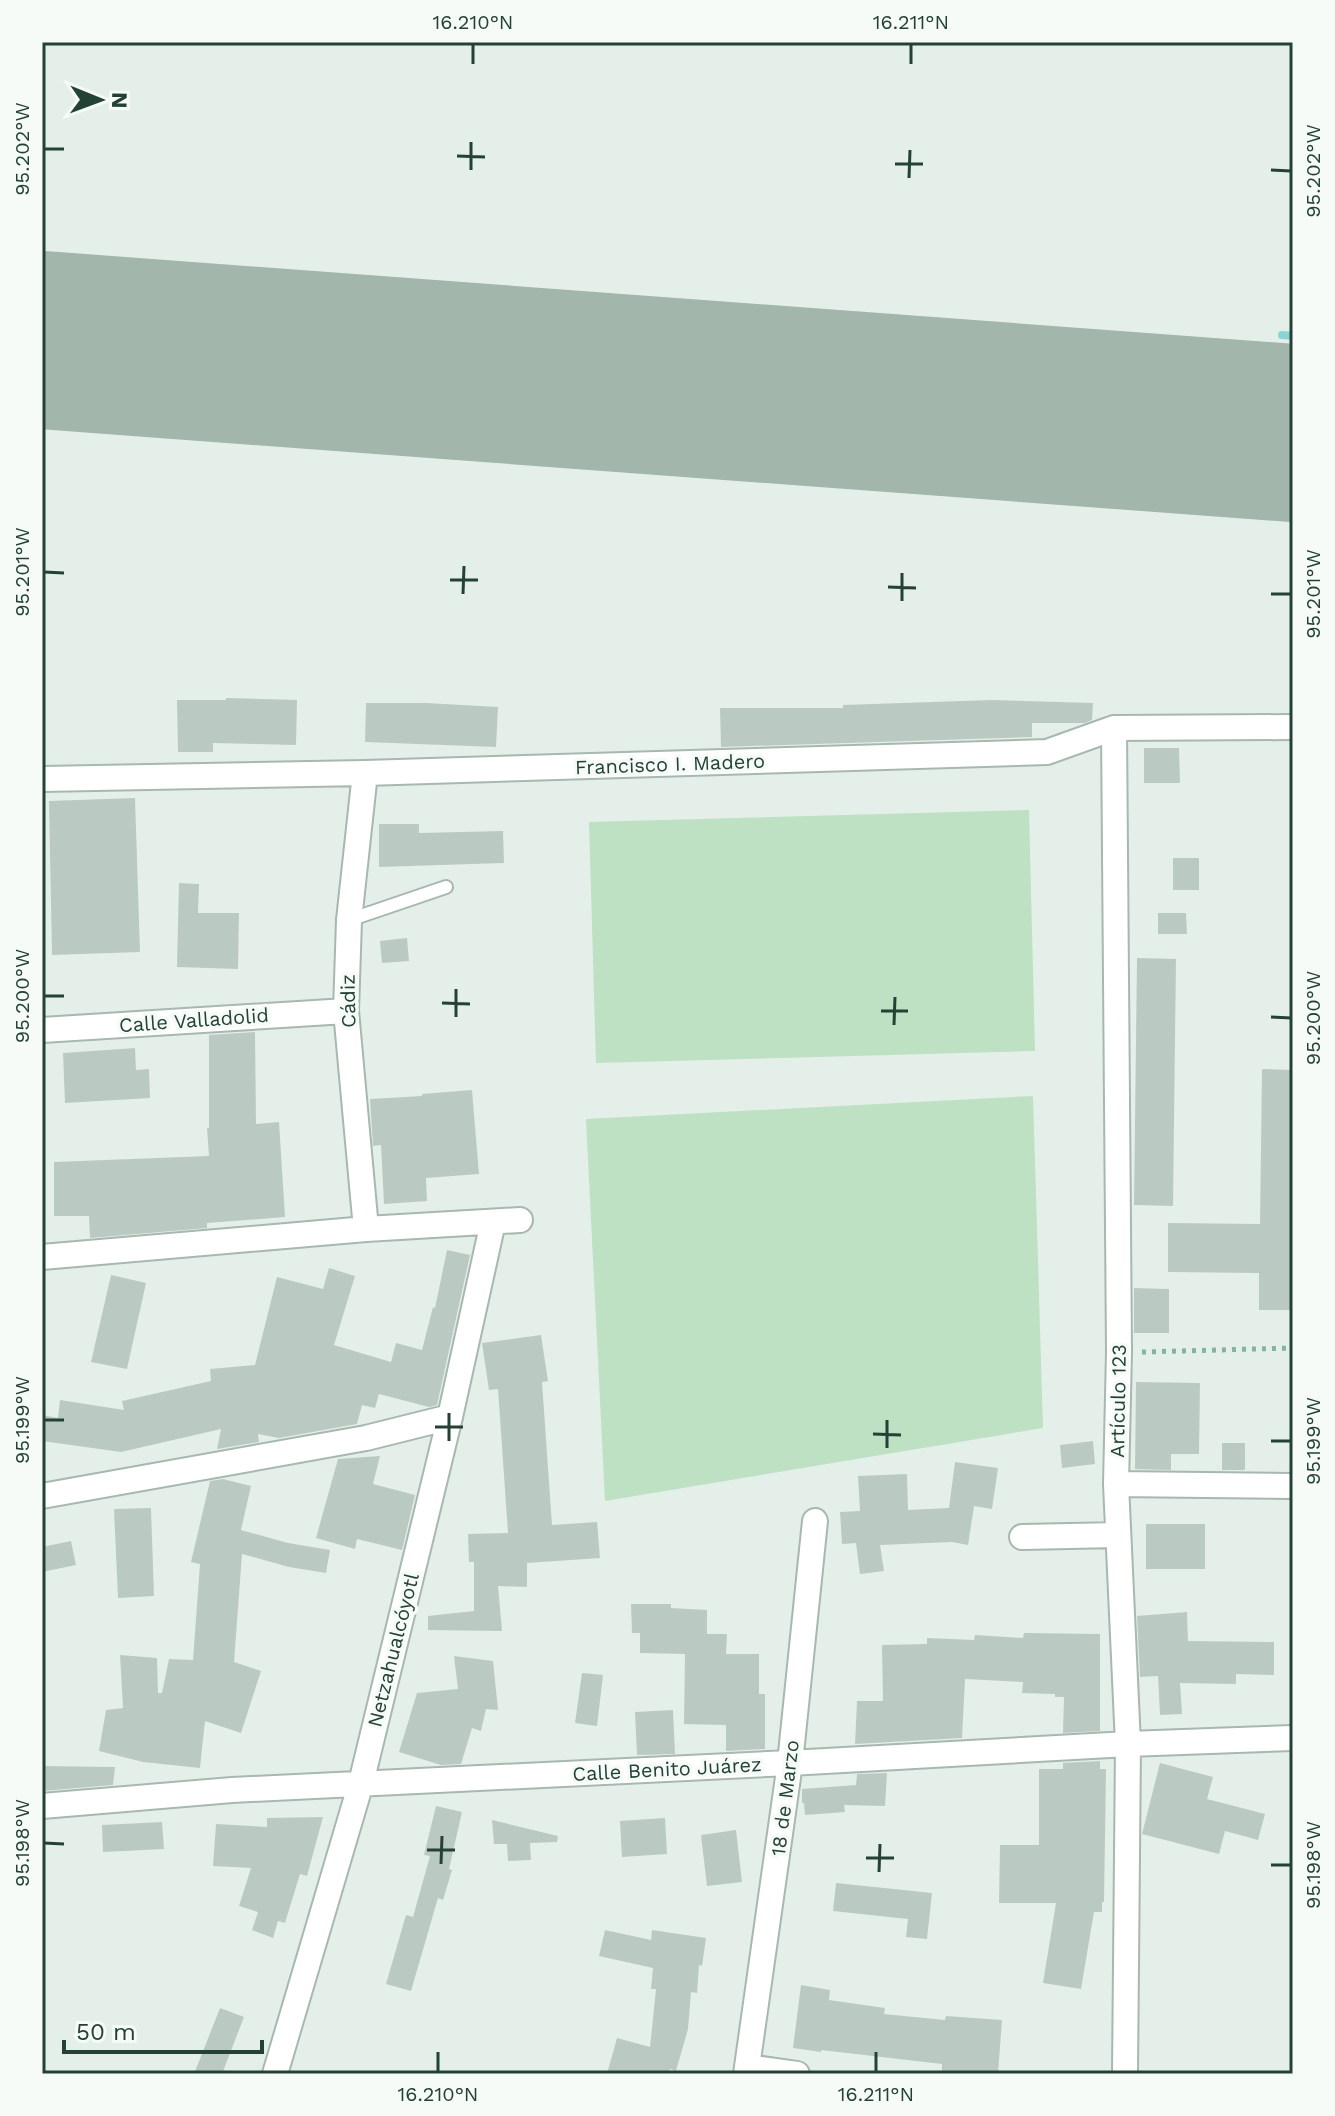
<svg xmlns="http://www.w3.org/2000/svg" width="1335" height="2116" font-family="'Work Sans',sans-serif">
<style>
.green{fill:#bde1c2}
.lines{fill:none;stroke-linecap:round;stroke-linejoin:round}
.stream{stroke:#8bd4d6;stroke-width:8}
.runway{stroke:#a2b6ac;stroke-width:178}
.building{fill:#bacac2}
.service-casing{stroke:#a7b8af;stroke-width:16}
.minor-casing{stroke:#a7b8af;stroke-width:28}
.path{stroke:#84b49e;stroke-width:5;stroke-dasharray:4 6;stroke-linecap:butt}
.service{stroke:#fff;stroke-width:12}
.minor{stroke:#fff;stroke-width:24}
.ticks{fill:none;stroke:#234235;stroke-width:3}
.labels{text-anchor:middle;stroke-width:7;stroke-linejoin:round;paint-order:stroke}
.street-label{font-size:20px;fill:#234235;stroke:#f6fbf8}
.neatline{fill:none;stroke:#234235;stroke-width:3}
.ticks-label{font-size:20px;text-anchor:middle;fill:#234235}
</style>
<rect width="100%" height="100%" fill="#e5efe9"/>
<path class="green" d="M 1029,810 L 1035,1051 L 596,1063 L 589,822 Z
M 1033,1096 L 1043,1428 L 605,1501 L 586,1119 Z"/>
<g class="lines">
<path class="stream" d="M 1282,335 L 1293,336"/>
<path class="runway" d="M 42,340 L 1293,433"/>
</g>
<path class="building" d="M 226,698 L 297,700 L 296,745 L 213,743 L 213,752 L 178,752 L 177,700 L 226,700 Z
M 992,700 L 1093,703 L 1092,720 L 1085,723 L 1032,723 L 1032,737 L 721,747 L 720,708 L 843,708 L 843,705 Z
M 366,703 L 426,703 L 498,707 L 496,747 L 365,742 Z
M 1144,748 L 1179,748 L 1180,783 L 1144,783 Z
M 135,798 L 140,952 L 52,955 L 49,801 Z
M 379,824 L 419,824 L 419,833 L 503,831 L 504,863 L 379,867 Z
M 1173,858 L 1199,858 L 1199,890 L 1173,890 Z
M 179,883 L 199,884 L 198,913 L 239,913 L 238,969 L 177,967 Z
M 1158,913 L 1186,913 L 1187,934 L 1158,934 Z
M 407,938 L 409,961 L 382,963 L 380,941 Z
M 1137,958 L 1176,959 L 1173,1206 L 1134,1205 Z
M 255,1032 L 256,1124 L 279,1122 L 285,1217 L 207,1223 L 207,1228 L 90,1238 L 89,1216 L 54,1216 L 54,1162 L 209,1156 L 207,1128 L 209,1128 L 209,1035 Z
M 135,1048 L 136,1070 L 149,1069 L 150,1098 L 65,1103 L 63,1053 Z
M 1262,1069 L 1293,1070 L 1293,1310 L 1259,1310 L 1259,1273 L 1168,1272 L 1168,1223 L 1260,1224 Z
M 472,1090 L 479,1174 L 426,1178 L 427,1201 L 384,1204 L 381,1145 L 373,1146 L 370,1099 L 422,1096 L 422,1094 Z
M 447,1250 L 470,1255 L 437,1405 L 429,1407 L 379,1394 L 375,1408 L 362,1405 L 357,1424 L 279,1438 L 258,1434 L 259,1442 L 217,1449 L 221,1429 L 121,1452 L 42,1441 L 42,1415 L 58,1418 L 60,1400 L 124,1410 L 122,1401 L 211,1381 L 210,1369 L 255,1365 L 277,1277 L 323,1289 L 329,1268 L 355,1276 L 334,1345 L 391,1362 L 396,1343 L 422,1350 L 433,1307 L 435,1308 Z
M 111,1275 L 146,1283 L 127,1369 L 91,1362 Z
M 1134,1288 L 1169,1289 L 1169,1333 L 1134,1333 Z
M 541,1335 L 548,1381 L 542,1382 L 552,1525 L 597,1522 L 600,1558 L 527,1563 L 527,1587 L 498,1586 L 502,1631 L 428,1630 L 428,1616 L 474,1611 L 474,1562 L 469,1562 L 468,1534 L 508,1533 L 498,1389 L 489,1390 L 482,1343 Z
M 1136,1382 L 1200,1383 L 1199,1454 L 1171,1454 L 1171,1470 L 1135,1469 Z
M 1093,1441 L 1095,1464 L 1062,1468 L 1060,1445 Z
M 1222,1443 L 1245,1443 L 1245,1470 L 1222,1470 Z
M 380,1456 L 373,1484 L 415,1495 L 402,1550 L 357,1539 L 355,1549 L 316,1538 L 338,1459 Z
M 955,1462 L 998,1468 L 992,1509 L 974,1506 L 968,1545 L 952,1542 L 880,1545 L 884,1571 L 860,1574 L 856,1543 L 842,1544 L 840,1512 L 860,1511 L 858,1476 L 907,1474 L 908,1510 L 949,1508 Z
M 223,1479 L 251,1486 L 241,1530 L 288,1543 L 330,1550 L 326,1573 L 289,1567 L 242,1554 L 234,1662 L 261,1671 L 241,1733 L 205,1721 L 200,1768 L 143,1762 L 99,1751 L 106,1710 L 123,1708 L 120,1655 L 157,1658 L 158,1693 L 162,1693 L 169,1659 L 193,1660 L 200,1564 L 191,1562 L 210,1481 Z
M 151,1508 L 154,1596 L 118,1598 L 114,1509 Z
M 1146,1524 L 1205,1524 L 1205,1569 L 1146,1569 Z
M 71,1541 L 76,1565 L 42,1572 L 42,1547 Z
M 631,1604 L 671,1604 L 671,1608 L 707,1610 L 707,1634 L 727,1634 L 726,1654 L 759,1654 L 759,1694 L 765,1694 L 765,1749 L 726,1751 L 726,1725 L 684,1724 L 685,1654 L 640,1653 L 640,1633 L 632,1633 Z
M 1187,1612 L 1188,1641 L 1274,1642 L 1274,1675 L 1236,1674 L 1236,1684 L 1180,1683 L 1182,1714 L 1160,1715 L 1158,1676 L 1140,1677 L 1137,1616 Z
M 1024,1633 L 1100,1634 L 1100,1731 L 1063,1733 L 1064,1697 L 1055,1697 L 1055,1694 L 1022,1693 L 1023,1682 L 965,1679 L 962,1738 L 855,1744 L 857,1701 L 883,1701 L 882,1645 L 927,1644 L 927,1638 L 974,1640 L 975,1635 L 1023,1638 Z
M 454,1656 L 493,1661 L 498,1710 L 486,1709 L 481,1731 L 472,1728 L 461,1764 L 441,1765 L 399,1752 L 417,1693 L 458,1689 Z
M 582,1673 L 603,1675 L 597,1726 L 575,1723 Z
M 673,1710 L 675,1754 L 637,1755 L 635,1712 Z
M 1100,1761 L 1100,1769 L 1106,1769 L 1104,1902 L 1102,1902 L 1102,1912 L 1094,1912 L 1081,1989 L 1043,1983 L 1056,1903 L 999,1903 L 1000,1845 L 1039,1845 L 1039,1769 L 1063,1769 L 1063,1763 Z
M 1160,1763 L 1213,1777 L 1207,1799 L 1265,1814 L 1258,1840 L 1225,1831 L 1219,1854 L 1142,1834 Z
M 42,1766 L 115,1767 L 113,1785 L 42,1791 Z
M 887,1773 L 885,1806 L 844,1805 L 845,1812 L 805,1815 L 804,1803 L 802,1803 L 802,1789 L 856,1785 L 857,1774 Z
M 436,1806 L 462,1812 L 449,1869 L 452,1870 L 443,1900 L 438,1898 L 411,1991 L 386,1984 L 406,1915 L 413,1917 L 430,1856 L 424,1855 Z
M 323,1817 L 307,1876 L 300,1874 L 285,1923 L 278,1921 L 273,1938 L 252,1930 L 258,1912 L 239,1906 L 251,1868 L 213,1866 L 216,1824 L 267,1827 L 267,1818 Z
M 665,1818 L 667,1854 L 622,1857 L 620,1821 Z
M 492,1820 L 558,1836 L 557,1842 L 530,1843 L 531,1860 L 508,1861 L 507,1844 L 494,1844 Z
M 162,1822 L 164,1849 L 103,1852 L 102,1825 Z
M 736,1830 L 742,1882 L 707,1886 L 701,1835 Z
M 836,1883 L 932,1893 L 927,1939 L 906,1937 L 908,1919 L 833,1911 Z
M 605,1930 L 651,1940 L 652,1930 L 706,1938 L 702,1966 L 699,1965 L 697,1993 L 691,1992 L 688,2029 L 676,2071 L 670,2069 L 668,2074 L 607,2074 L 617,2038 L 650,2047 L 656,1989 L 651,1989 L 653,1968 L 599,1956 Z
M 801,1985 L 830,1990 L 829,2000 L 885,2008 L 884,2014 L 945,2020 L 946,2016 L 1002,2020 L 998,2074 L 942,2074 L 942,2064 L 821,2050 L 821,2052 L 793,2048 Z
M 220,2008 L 244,2017 L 222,2074 L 194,2074 Z"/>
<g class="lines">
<defs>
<path id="service" d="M 349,920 L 446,887"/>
<path id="minor" d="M 1114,728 L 1119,1352 L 1116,1484 L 1128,1744 L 1125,2074
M 365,773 L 349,920 L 346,1011 L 366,1229
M 42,779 L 365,773 L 1047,752 L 1114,728 L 1293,727
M 42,1030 L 346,1011
M 42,1257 L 366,1229 L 520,1220
M 1116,1484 L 1293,1486
M 42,1496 L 366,1438 L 450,1417
M 1022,1537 L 1118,1535
M 42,1806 L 232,1790 L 790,1763 L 1128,1744 L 1293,1738
M 748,2067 L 797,2074
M 275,2074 L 361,1783 L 450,1417 L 493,1222
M 746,2074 L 790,1763 L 815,1521"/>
</defs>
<use href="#service" class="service-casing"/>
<use href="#minor" class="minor-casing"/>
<path class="path" d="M 1142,1352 L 1293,1348"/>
<use href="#service" class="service"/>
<use href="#minor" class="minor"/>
</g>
<path class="ticks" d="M 473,64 L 473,44M 911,64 L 911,44M 44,149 L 64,149M 457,156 L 485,157M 895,164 L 923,164M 471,170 L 471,142M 1271,170 L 1291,171M 909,178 L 910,150M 44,572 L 64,573M 450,580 L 478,580M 888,587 L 916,588M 463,594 L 464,566M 1271,594 L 1291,594M 902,601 L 902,573M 44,996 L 64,996M 442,1003 L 470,1004M 881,1011 L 908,1011M 456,1017 L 456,989M 1271,1017 L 1291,1018M 894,1025 L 895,997M 44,1420 L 64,1420M 435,1427 L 463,1427M 873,1434 L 901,1435M 449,1441 L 449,1413M 1271,1441 L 1291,1441M 887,1448 L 887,1420M 44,1843 L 64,1844M 427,1850 L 455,1850M 866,1858 L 894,1858M 441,1864 L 442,1836M 1271,1865 L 1291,1865M 879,1872 L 880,1844M 438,2072 L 438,2052M 876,2072 L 876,2052"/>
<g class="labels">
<g class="street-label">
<text transform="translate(670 764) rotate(-2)" y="7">Francisco I. Madero</text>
<text transform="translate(348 1001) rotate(-91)" y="7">Cádiz</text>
<text transform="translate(194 1020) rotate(-4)" y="7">Calle Valladolid</text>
<text transform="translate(1118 1401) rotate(-89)" y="7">Artículo 123</text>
<text transform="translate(393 1650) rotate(-76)" y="7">Netzahualcóyotl</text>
<text transform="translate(667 1769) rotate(-3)" y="7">Calle Benito Juárez</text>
<text transform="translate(785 1798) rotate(-83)" y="7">18 de Marzo</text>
</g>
</g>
<rect width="1335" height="2116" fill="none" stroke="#f6fbf8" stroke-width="88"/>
<g transform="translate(100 100) rotate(91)" stroke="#f6fbf8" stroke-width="6" paint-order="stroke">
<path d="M0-6L14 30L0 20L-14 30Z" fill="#234235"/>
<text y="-12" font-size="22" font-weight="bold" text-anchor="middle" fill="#234235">N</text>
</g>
<path d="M64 2040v12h198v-12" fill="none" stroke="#234235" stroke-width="4"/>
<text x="76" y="2040" font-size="24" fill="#234235" stroke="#f6fbf8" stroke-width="6" paint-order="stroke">50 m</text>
<rect x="44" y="44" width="1247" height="2028" class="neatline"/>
<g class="ticks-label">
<text x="473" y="29">16.210°N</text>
<text x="911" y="29">16.211°N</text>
<text transform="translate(22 149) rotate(-90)" y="7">95.202°W</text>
<text transform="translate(1313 171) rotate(-90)" y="7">95.202°W</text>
<text transform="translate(22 572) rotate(-90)" y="7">95.201°W</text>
<text transform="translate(1313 594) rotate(-90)" y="7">95.201°W</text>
<text transform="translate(22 996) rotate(-90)" y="7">95.200°W</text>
<text transform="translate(1313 1018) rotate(-90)" y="7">95.200°W</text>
<text transform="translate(22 1420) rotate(-90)" y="7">95.199°W</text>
<text transform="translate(1313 1441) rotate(-90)" y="7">95.199°W</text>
<text transform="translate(22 1843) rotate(-90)" y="7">95.198°W</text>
<text transform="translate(1313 1865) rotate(-90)" y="7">95.198°W</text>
<text x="438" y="2101">16.210°N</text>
<text x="876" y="2101">16.211°N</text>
</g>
</svg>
